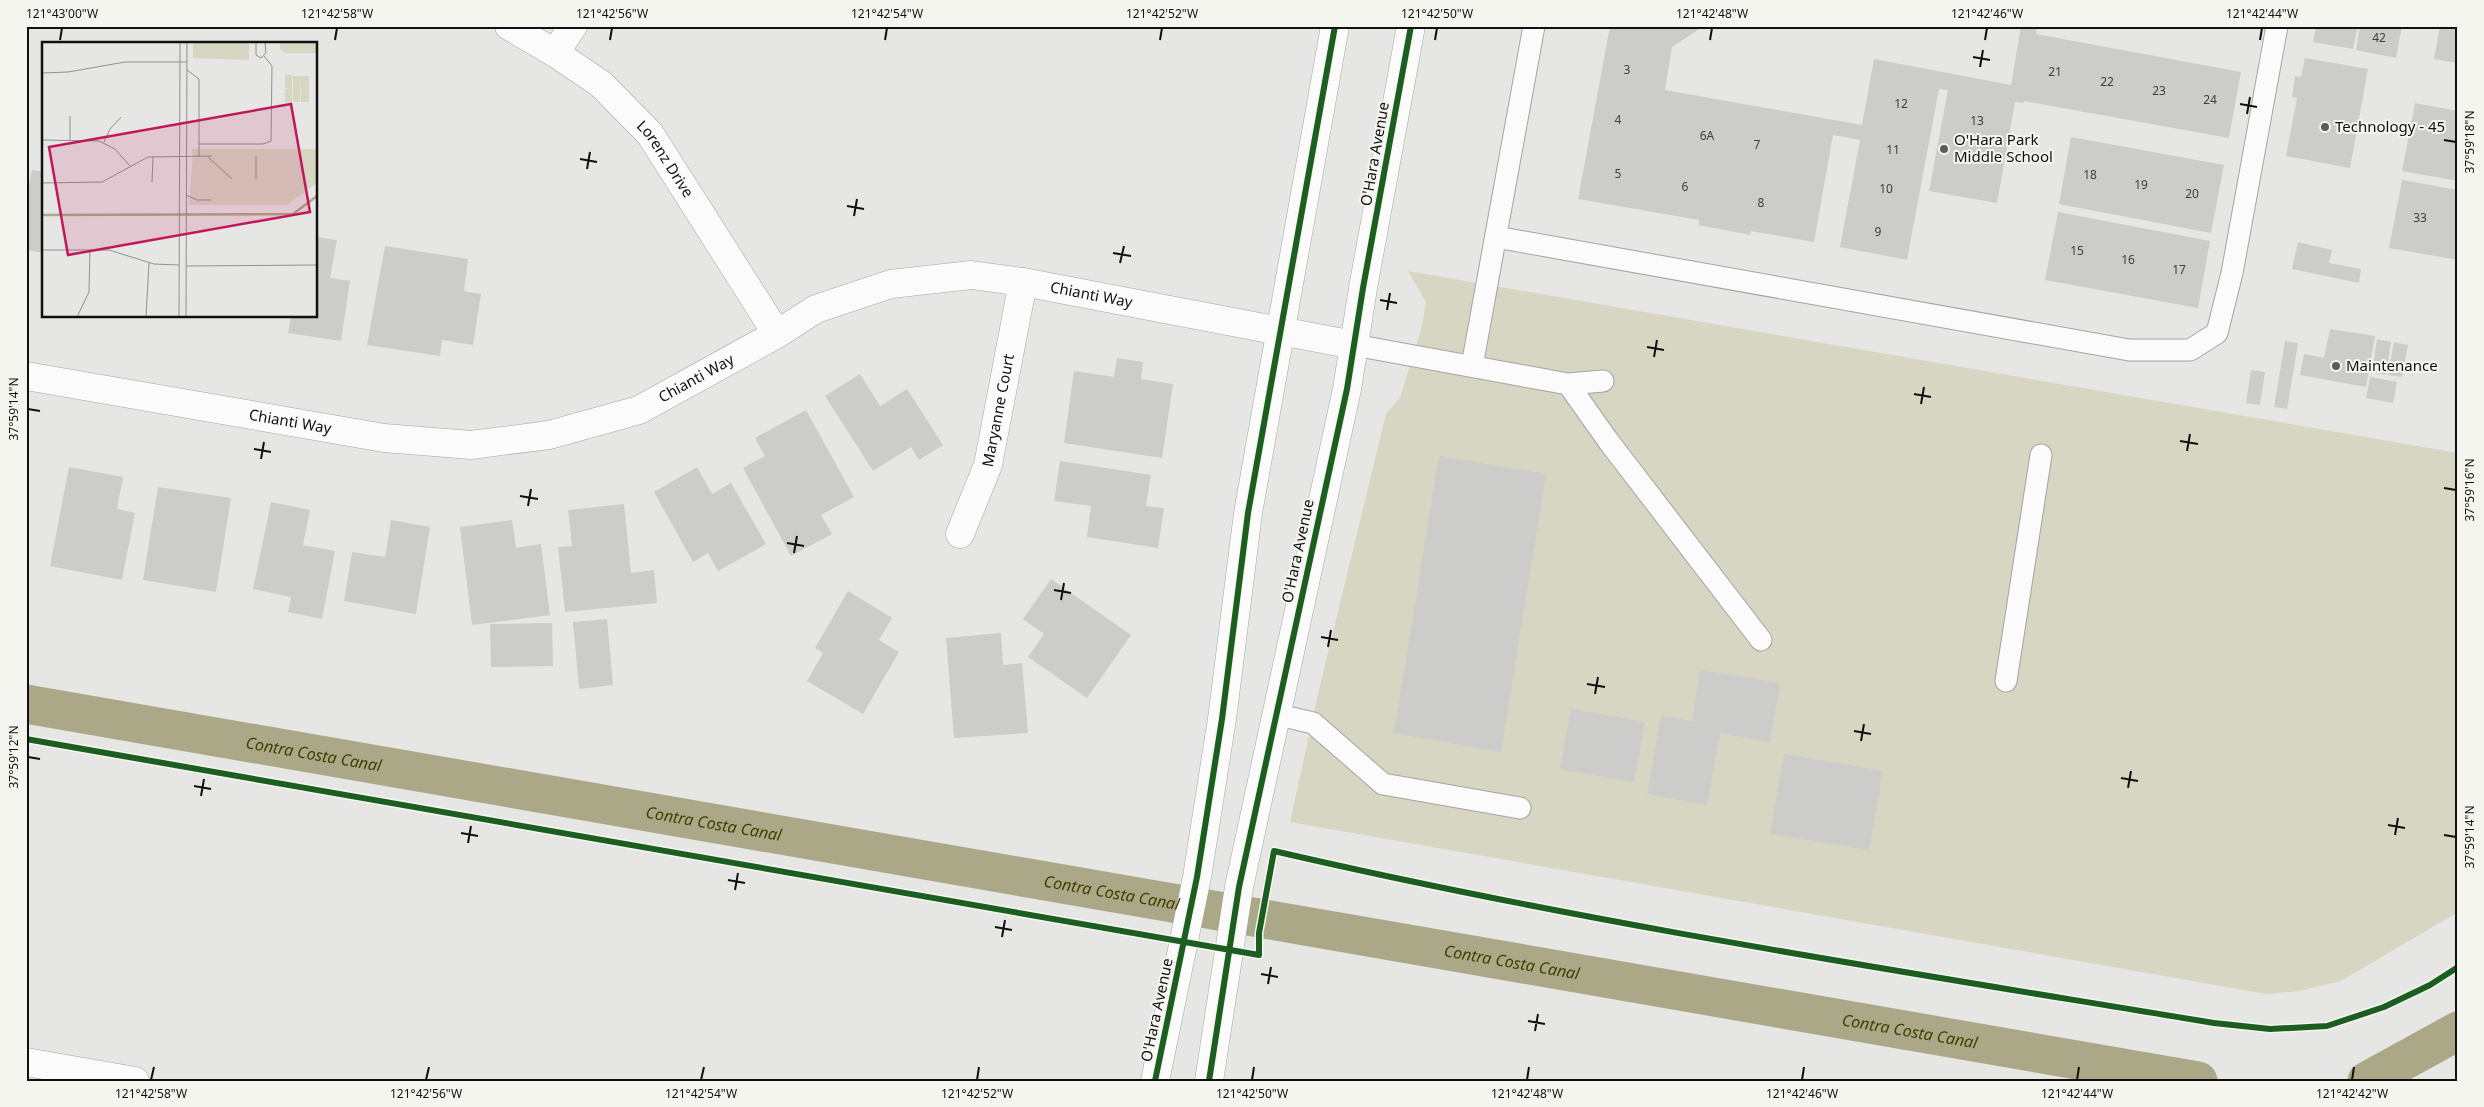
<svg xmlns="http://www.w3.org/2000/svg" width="2484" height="1107" font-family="'Noto Sans',sans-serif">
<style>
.green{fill:#d7d6c3}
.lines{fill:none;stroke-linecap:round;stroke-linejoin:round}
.canal{stroke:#aaa886;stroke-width:39}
.building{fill:#ccccca}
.service-casing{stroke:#a4a4a3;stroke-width:23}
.minor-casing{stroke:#a4a4a3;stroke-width:29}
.secondary-casing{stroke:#a4a4a3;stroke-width:29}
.service{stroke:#fbfbfb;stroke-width:21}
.minor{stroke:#fbfbfb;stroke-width:28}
.secondary{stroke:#fbfbfb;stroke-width:28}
.cycleway-casing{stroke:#f5f5f0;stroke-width:9}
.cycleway{stroke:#1b5e20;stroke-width:6}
.ticks{fill:none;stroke:#10100f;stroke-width:2}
.poi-dot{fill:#5b5b5a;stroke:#f5f5f0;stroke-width:2}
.labels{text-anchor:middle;stroke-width:4;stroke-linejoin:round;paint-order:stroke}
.number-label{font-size:12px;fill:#3f3f3e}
.poi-label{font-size:15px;fill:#10100f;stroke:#f5f5f0;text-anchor:start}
.street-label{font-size:15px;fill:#10100f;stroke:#f5f5f0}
.water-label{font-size:16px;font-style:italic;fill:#413e00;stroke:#f5f5f0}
.inset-river{fill:none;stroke:#aaa886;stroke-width:2.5}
.inset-road{fill:none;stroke:#90908f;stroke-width:1}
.view{fill:#c2185b;fill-opacity:0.15;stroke:#c2185b;stroke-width:2.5}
.inset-edge{fill:none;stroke:#10100f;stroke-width:2.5}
.neatline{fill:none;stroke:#10100f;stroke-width:2}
.ticks-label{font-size:12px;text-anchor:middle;fill:#10100f}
</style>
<rect width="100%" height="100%" fill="#e6e6e4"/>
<path class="green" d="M 1408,271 L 2458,453 L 2458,912 L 2341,981 L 2299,991 L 2266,994 L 1290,822 L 1318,694 L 1386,414 L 1400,398 L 1422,326 L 1426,302 Z"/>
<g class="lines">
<g class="canal">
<path id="s1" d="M 26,704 L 2198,1081"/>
<path d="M 2367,1081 L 2458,1031"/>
</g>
</g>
<path class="building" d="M 1610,26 L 1704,26 L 1672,47 L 1665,90 L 1862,125 L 1874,59 L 2011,85 L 2021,26 L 2037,26 L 2036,34 L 2241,72 L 2229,138 L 2024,101 L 2023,103 L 2015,102 L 1997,203 L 1929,191 L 1948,90 L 1939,89 L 1907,260 L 1840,247 L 1860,140 L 1833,135 L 1814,242 L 1751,231 L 1750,235 L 1698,225 L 1699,220 L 1578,199 Z
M 2316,26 L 2358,26 L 2353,49 L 2313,42 Z
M 2360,26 L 2402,26 L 2396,58 L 2356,50 Z
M 2440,26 L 2458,26 L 2458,63 L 2434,59 Z
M 2305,58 L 2368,69 L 2350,168 L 2286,156 L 2297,98 L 2292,97 L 2295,76 L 2301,77 Z
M 2415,103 L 2458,111 L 2458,181 L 2402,171 Z
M 2071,137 L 2224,165 L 2211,233 L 2059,204 Z
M 32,170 L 44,172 L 44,253 L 26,250 L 26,198 Z
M 2402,180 L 2458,190 L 2458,260 L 2389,248 Z
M 2058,212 L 2210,241 L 2198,308 L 2045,280 Z
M 316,237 L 337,240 L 330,278 L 350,281 L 341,341 L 288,333 L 291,316 L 316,316 Z
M 2298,242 L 2332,250 L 2329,263 L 2361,269 L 2359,283 L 2292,269 Z
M 385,246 L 468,259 L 464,291 L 481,294 L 473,345 L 442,340 L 440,356 L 367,345 Z
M 2330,329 L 2375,336 L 2366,387 L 2300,375 L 2304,354 L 2324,358 Z
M 2377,339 L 2391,342 L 2386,375 L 2372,372 Z
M 2285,341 L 2298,343 L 2287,409 L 2274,407 Z
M 2394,342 L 2408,345 L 2402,377 L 2388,375 Z
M 1117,358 L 1143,362 L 1141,379 L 1173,384 L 1162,458 L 1064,443 L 1074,371 L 1114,377 Z
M 2251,370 L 2265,372 L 2260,405 L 2246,403 Z
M 860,374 L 880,406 L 907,389 L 943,445 L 919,460 L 911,447 L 873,471 L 825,396 Z
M 2370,377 L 2397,382 L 2393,403 L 2366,398 Z
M 806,410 L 854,497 L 821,515 L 832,534 L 791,556 L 743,468 L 765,456 L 755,438 Z
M 1439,456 L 1546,474 L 1501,752 L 1394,733 Z
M 1060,461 L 1151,475 L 1146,506 L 1164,508 L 1158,548 L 1087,537 L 1091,506 L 1054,501 Z
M 69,467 L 123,477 L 117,509 L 135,513 L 122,580 L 50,566 Z
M 697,467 L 712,494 L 731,483 L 766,544 L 718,571 L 708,553 L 693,562 L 654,492 Z
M 158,487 L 231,498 L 216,592 L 143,580 Z
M 271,502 L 310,510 L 303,545 L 335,551 L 322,619 L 288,612 L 291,597 L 253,589 Z
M 624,504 L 631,573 L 654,570 L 657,603 L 565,612 L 558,547 L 572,546 L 568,510 Z
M 391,520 L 430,527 L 416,614 L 344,601 L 352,552 L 385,557 Z
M 512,520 L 516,548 L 541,544 L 550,615 L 472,625 L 460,527 Z
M 1051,579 L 1131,635 L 1087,698 L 1028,657 L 1044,634 L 1023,619 Z
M 848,591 L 892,618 L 879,640 L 899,652 L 863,714 L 807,681 L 823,653 L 815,648 Z
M 607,619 L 613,685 L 579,689 L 573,622 Z
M 552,623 L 553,666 L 491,667 L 490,624 Z
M 1001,633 L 1003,665 L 1022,663 L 1028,733 L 954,738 L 946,638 Z
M 1700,670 L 1780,683 L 1770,742 L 1720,733 L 1707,805 L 1647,794 L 1661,716 L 1692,721 Z
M 1571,709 L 1645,722 L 1634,782 L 1560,769 Z
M 1784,754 L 1883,771 L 1869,850 L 1770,834 Z"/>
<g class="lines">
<defs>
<path id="service" d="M 1496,237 L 2129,350 L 2190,350 L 2217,333 L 2232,273 L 2277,26
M 1354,345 L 1568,384 L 1603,381
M 1472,366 L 1534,26
M 1568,384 L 1609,442 L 1761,640
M 2006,681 L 2041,455
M 1275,714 L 1313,723 L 1383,784 L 1520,808"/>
<g id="minor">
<path id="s2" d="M 509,26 L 555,53 L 601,84 L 650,134 L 777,334"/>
<path d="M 555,53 L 573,26"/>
<path id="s3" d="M 26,376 L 384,438 L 471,445 L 549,435 L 639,410 L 777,334 L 816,309 L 891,284 L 971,275 L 1023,282 L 1354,345"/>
<path id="s4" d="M 960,534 L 988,465 L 1023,282"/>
<path d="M 26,1062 L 135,1081"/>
</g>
<path id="secondary" d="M 1155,1081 L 1197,877 L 1222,719 L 1248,513 L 1335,26
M 1209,1081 L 1239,887 L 1347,389 L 1363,288 L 1411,26"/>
</defs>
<use href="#service" class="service-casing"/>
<use href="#minor" class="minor-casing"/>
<use href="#secondary" class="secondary-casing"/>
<use href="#service" class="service"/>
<use href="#minor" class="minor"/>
<use href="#secondary" class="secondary"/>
<defs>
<path id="cycleway" d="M 26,739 L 1259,955 L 1259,933 L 1274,851 C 1584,923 1900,971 2214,1023 L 2270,1029 L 2327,1026 L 2384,1007 L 2430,985 L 2458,967
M 1155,1081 L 1197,877 L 1222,719 L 1248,513 L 1335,26
M 1209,1081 L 1239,887 L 1347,389 L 1363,288 L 1411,26"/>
</defs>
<use href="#cycleway" class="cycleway-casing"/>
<use href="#cycleway" class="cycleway"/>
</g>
<path class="ticks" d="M 60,40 L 62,28M 335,40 L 337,28M 610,40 L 612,28M 885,40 L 887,28M 1160,40 L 1162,28M 1435,40 L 1437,28M 1710,40 L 1712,28M 1985,40 L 1987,28M 2260,40 L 2262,28M 1973,57 L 1990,60M 1980,67 L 1983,50M 2240,104 L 2257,107M 2247,114 L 2250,97M 2444,140 L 2456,142M 580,159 L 597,162M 587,169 L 590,152M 847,206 L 864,209M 854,216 L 857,199M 1113,253 L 1131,256M 1120,263 L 1124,246M 1380,300 L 1397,303M 1387,310 L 1390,293M 1647,347 L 1664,350M 1654,357 L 1657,340M 1914,394 L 1931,397M 1921,404 L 1924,387M 28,409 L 40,411M 2180,441 L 2198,444M 254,449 L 271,452M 2187,451 L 2190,434M 261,459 L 264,442M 2444,488 L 2456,490M 520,496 L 538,499M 528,506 L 531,489M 787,543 L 804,546M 794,553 L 797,536M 1054,590 L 1071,593M 1061,600 L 1064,583M 1321,637 L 1338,640M 1328,647 L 1331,630M 1587,684 L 1605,687M 1595,694 L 1598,677M 1854,731 L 1871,734M 1861,741 L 1864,724M 28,757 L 40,759M 2121,778 L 2138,781M 194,786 L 211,789M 2128,788 L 2131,771M 201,796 L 204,779M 2388,825 L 2405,828M 461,833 L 478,836M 2395,835 L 2398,818M 2444,835 L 2456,837M 468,843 L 471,826M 728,880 L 745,883M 735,890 L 738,873M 995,927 L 1012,930M 1002,937 L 1005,920M 1261,974 L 1278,977M 1268,984 L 1271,967M 1528,1021 L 1545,1024M 1535,1031 L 1538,1014M 151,1080 L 154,1067M 426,1080 L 429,1067M 701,1080 L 704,1067M 977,1080 L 979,1067M 1252,1080 L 1254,1067M 1527,1080 L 1529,1067M 1802,1080 L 1804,1067M 2077,1080 L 2079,1067M 2352,1080 L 2354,1067"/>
<g class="poi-dot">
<circle cx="2325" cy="127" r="5"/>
<circle cx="1944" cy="149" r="5"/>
<circle cx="2336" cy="366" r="5"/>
</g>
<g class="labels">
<g class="number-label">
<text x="2379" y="42">42</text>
<text x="1627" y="74">3</text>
<text x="2055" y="76">21</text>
<text x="2107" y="86">22</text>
<text x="2159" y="95">23</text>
<text x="2210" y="104">24</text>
<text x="1901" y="108">12</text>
<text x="1618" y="124">4</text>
<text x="1977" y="125">13</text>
<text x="1707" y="140">6A</text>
<text x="1757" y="149">7</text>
<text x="1893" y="154">11</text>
<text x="1618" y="178">5</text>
<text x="2090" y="179">18</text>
<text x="2141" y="189">19</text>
<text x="1685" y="191">6</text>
<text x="1886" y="193">10</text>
<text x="2192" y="198">20</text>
<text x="1761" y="207">8</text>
<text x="2420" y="222">33</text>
<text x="1878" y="236">9</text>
<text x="2077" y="255">15</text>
<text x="2128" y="264">16</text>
<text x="2179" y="274">17</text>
</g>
<g class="poi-label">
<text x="2335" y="132">Technology - 45</text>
<text x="1954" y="145">O'Hara Park<tspan x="1954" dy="17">Middle School</tspan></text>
<text x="2346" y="371">Maintenance</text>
</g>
<g class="street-label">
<text transform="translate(1375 154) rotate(-80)" y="5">O'Hara Avenue</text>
<text dy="5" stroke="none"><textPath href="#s2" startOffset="208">Lorenz Drive</textPath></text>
<text dy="5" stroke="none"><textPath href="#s3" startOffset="1108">Chianti Way</textPath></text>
<text dy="5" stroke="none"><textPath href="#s3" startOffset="688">Chianti Way</textPath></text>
<text dy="5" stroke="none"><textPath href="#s4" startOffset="130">Maryanne Court</textPath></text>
<text dy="5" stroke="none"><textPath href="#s3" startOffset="268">Chianti Way</textPath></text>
<text transform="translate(1298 551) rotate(-78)" y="5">O'Hara Avenue</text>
<text transform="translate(1157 1010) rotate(-78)" y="5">O'Hara Avenue</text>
</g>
<g class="water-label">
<text dy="6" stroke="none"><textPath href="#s1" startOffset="292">Contra Costa Canal</textPath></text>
<text dy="6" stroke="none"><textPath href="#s1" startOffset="698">Contra Costa Canal</textPath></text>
<text dy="6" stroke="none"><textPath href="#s1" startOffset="1102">Contra Costa Canal</textPath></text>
<text dy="6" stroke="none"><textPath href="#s1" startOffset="1508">Contra Costa Canal</textPath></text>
<text dy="6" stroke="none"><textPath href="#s1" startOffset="1912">Contra Costa Canal</textPath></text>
</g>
</g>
<g transform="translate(42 42)">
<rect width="275" height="275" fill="#e6e6e4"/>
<path d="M 151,0 L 207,0 L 207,18 L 151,16 ZM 238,0 L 275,0 L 275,11 L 243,11 L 238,7 ZM 243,33 L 250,33 L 250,60 L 243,60 L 243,47 L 248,47 L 243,46 ZM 251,34 L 259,34 L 258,60 L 251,60 ZM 259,34 L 267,34 L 267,60 L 259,60 ZM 149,107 L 275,107 L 275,141 L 245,163 L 147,163 L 151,112 Z" fill="#d7d6c3"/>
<path class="inset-river" d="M 0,173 L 251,172 L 275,154"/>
<path class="inset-road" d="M 214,0 L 214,13 L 219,16 L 224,11 L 223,0M 145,28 L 157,37 L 157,115M 0,31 L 26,30 L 83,20 L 145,20M 0,98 L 57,99 L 73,107 L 88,124M 28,98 L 28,74M 62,100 L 68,87 L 79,75M 157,102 L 221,102 L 229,99 L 230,24 L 222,14M 214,114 L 214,137M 166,115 L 190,137M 110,140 L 111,115M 0,141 L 60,140 L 106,115 L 170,114M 144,153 L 155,158 L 169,158M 0,208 L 67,208 L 112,222 L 137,223M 144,224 L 275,223M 35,275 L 47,250 L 48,208M 104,275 L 107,221M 137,275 L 138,0M 144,275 L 145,0"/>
<path class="view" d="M 249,62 L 268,170 L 26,213 L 7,105 Z"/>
<rect width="275" height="275" class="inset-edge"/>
</g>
<rect width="2484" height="1107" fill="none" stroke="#f5f5f0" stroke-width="55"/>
<rect x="28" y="28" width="2428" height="1052" class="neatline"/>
<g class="ticks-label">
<text x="62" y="18">121°43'00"W</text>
<text x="337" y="18">121°42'58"W</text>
<text x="612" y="18">121°42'56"W</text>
<text x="887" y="18">121°42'54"W</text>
<text x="1162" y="18">121°42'52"W</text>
<text x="1437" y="18">121°42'50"W</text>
<text x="1712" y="18">121°42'48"W</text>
<text x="1987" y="18">121°42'46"W</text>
<text x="2262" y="18">121°42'44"W</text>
<text transform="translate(2470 142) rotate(-90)" y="4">37°59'18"N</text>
<text transform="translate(14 409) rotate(-90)" y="4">37°59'14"N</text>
<text transform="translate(2470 490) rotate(-90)" y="4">37°59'16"N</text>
<text transform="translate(14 757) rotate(-90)" y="4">37°59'12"N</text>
<text transform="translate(2470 837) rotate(-90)" y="4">37°59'14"N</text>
<text x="151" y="1098">121°42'58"W</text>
<text x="426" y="1098">121°42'56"W</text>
<text x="701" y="1098">121°42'54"W</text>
<text x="977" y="1098">121°42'52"W</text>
<text x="1252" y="1098">121°42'50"W</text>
<text x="1527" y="1098">121°42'48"W</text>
<text x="1802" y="1098">121°42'46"W</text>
<text x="2077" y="1098">121°42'44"W</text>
<text x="2352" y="1098">121°42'42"W</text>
</g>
</svg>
